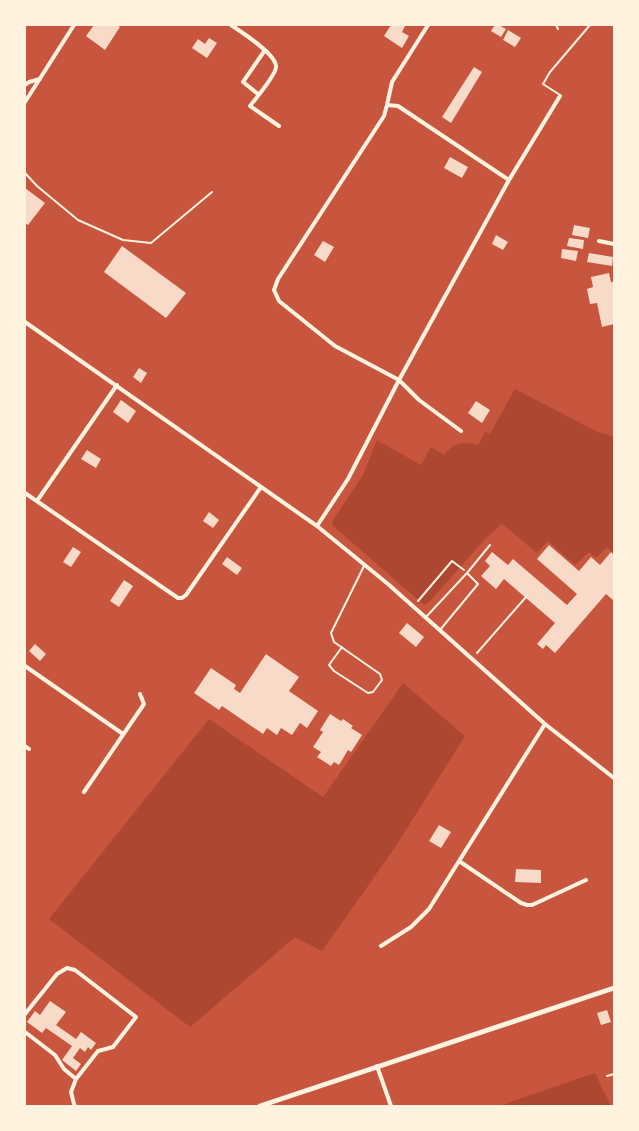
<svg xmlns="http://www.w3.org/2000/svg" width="639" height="1131" font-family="'Golos Text',sans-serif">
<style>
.green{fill:#ae4732}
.building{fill:#f7dbc8}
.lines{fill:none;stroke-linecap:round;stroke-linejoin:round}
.path{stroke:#fff3e0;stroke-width:2}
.service{stroke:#fff3e0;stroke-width:2}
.minor{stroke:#fff3e0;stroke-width:4}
.tertiary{stroke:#fff3e0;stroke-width:5}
</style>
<rect width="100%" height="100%" fill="#c8553d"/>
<path class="green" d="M 515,389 L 596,431 L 614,437 L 614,554 L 607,547 L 596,558 L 589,552 L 575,565 L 548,541 L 537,553 L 502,524 L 486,538 L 429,602 L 424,605 L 332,525 L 333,520 L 363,475 L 377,440 L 421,465 L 431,447 L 444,455 C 454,441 463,442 478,445 L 485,432 L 490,434 Z
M 403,683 L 465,736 L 396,846 L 322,951 L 295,937 L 190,1027 L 49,919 L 209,719 L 323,797 Z
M 595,1073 L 611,1106 L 502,1106 L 513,1101 Z"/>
<path class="building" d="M 94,25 L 117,25 L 120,27 L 105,50 L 86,36 Z
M 391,25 L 403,25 L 405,26 L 402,32 L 409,36 L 402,48 L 384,36 Z
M 495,25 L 499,25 L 506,29 L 501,37 L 491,31 Z
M 508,30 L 521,38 L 515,47 L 503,40 Z
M 209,38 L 217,43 L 207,58 L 192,48 L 198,39 L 205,44 Z
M 474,67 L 482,72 L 451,123 L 442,117 Z
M 450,157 L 468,167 L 462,178 L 444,168 Z
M 25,188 L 45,203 L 28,225 L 25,223 Z
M 574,225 L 590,228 L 588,238 L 572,235 Z
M 496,235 L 508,242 L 503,250 L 492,244 Z
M 569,238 L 584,240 L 583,249 L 567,246 Z
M 323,241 L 334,247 L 325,262 L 314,255 Z
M 122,246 L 186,293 L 166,318 L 104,272 Z
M 562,249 L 578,251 L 576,261 L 561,258 Z
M 589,253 L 613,257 L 612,266 L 587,262 Z
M 609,273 L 611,282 L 614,282 L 614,324 L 602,327 L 597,303 L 590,304 L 587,289 L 593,287 L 591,277 Z
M 139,368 L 147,373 L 141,383 L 133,377 Z
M 121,400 L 136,411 L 128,423 L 113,412 Z
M 476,401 L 490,410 L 482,423 L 468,413 Z
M 87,450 L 101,459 L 96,468 L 81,459 Z
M 209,512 L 219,520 L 213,528 L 203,521 Z
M 549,545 L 579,571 L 591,557 L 600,565 L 611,552 L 614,555 L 614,601 L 606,594 L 555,653 L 546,645 L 543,649 L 537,644 L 555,623 L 504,579 L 496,589 L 481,576 L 490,566 L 485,561 L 492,552 L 508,565 L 513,559 L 567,605 L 577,594 L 537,559 Z
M 73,547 L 81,552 L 71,567 L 63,562 Z
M 227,557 L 242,568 L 237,575 L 222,564 Z
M 124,580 L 133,586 L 119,607 L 110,601 Z
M 407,623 L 424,637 L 416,647 L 399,633 Z
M 35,644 L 46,654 L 40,661 L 29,651 Z
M 266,654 L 299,677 L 289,691 L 318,711 L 307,728 L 300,723 L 292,735 L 281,728 L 277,735 L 267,728 L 263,734 L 222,706 L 219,710 L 194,693 L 211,668 L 236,685 L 234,689 L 240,693 Z
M 330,714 L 341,721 L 343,719 L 353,726 L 351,728 L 362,735 L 351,752 L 348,750 L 339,765 L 334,762 L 331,766 L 317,757 L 321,752 L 313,747 L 323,732 L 320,730 Z
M 439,825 L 451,832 L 441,848 L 429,841 Z
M 516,869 L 541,870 L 541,883 L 515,882 Z
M 50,1001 L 66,1012 L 56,1025 L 76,1039 L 81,1032 L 96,1043 L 91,1050 L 88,1047 L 85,1052 L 80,1048 L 73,1058 L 81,1064 L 76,1071 L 62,1060 L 72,1046 L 46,1028 L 42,1033 L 27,1022 L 35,1011 L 40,1015 Z
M 607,1010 L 611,1022 L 601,1025 L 597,1013 Z"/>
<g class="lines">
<path class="path" d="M 418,601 L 452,561 L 464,570
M 477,653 L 526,597"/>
<path class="service" d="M 556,25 L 558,29
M 560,95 L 543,84 L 550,72 L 590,25
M 25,173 L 37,186 L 78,220 L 123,240 L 151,243 L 212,192
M 426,617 L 467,573 L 490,545
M 440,630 L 478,584 L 467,573
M 342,647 L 329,665 L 334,671 L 368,693 L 373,692 L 382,680 L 380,674 L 334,642 L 331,633 L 364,566
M 607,1076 L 614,1074"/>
<path class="minor" d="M 231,25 C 241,32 277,54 276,67 C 276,75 256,98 250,106 L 279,126
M 428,25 L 392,82 L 387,105 L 384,116 L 278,279 L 274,290 L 279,301 L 335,346 L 399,380 L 419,400 L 461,431
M 25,85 L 29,82 L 40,79
M 258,94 L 243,82 L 265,50
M 25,102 L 74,25
M 509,180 L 560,96
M 599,241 L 614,244
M 25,322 L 317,526 L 388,584 L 545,724 L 614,778
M 25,493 L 178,598 L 182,598 L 186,595 L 261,487
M 37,501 L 117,385
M 317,526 L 348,479 L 399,380 L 509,180 L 398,106 L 387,105
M 25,666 L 123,734
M 25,746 L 29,749
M 84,792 L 144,704 L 140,694
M 459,861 L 521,903 L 527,905 L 532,905 L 586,880
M 381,946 L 411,927 L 429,909 L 545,724
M 25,1014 L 57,974 L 67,968 L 75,970 L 136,1017 L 113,1047 L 98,1051 L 76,1079 L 71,1092 L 74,1104 L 75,1106
M 25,1032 L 55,1055 L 64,1069 L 76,1079
M 377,1066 L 391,1106"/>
<path class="tertiary" d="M 260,1106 L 614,988"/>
</g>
<rect width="639" height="1131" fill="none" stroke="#fff3e0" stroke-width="52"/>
</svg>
